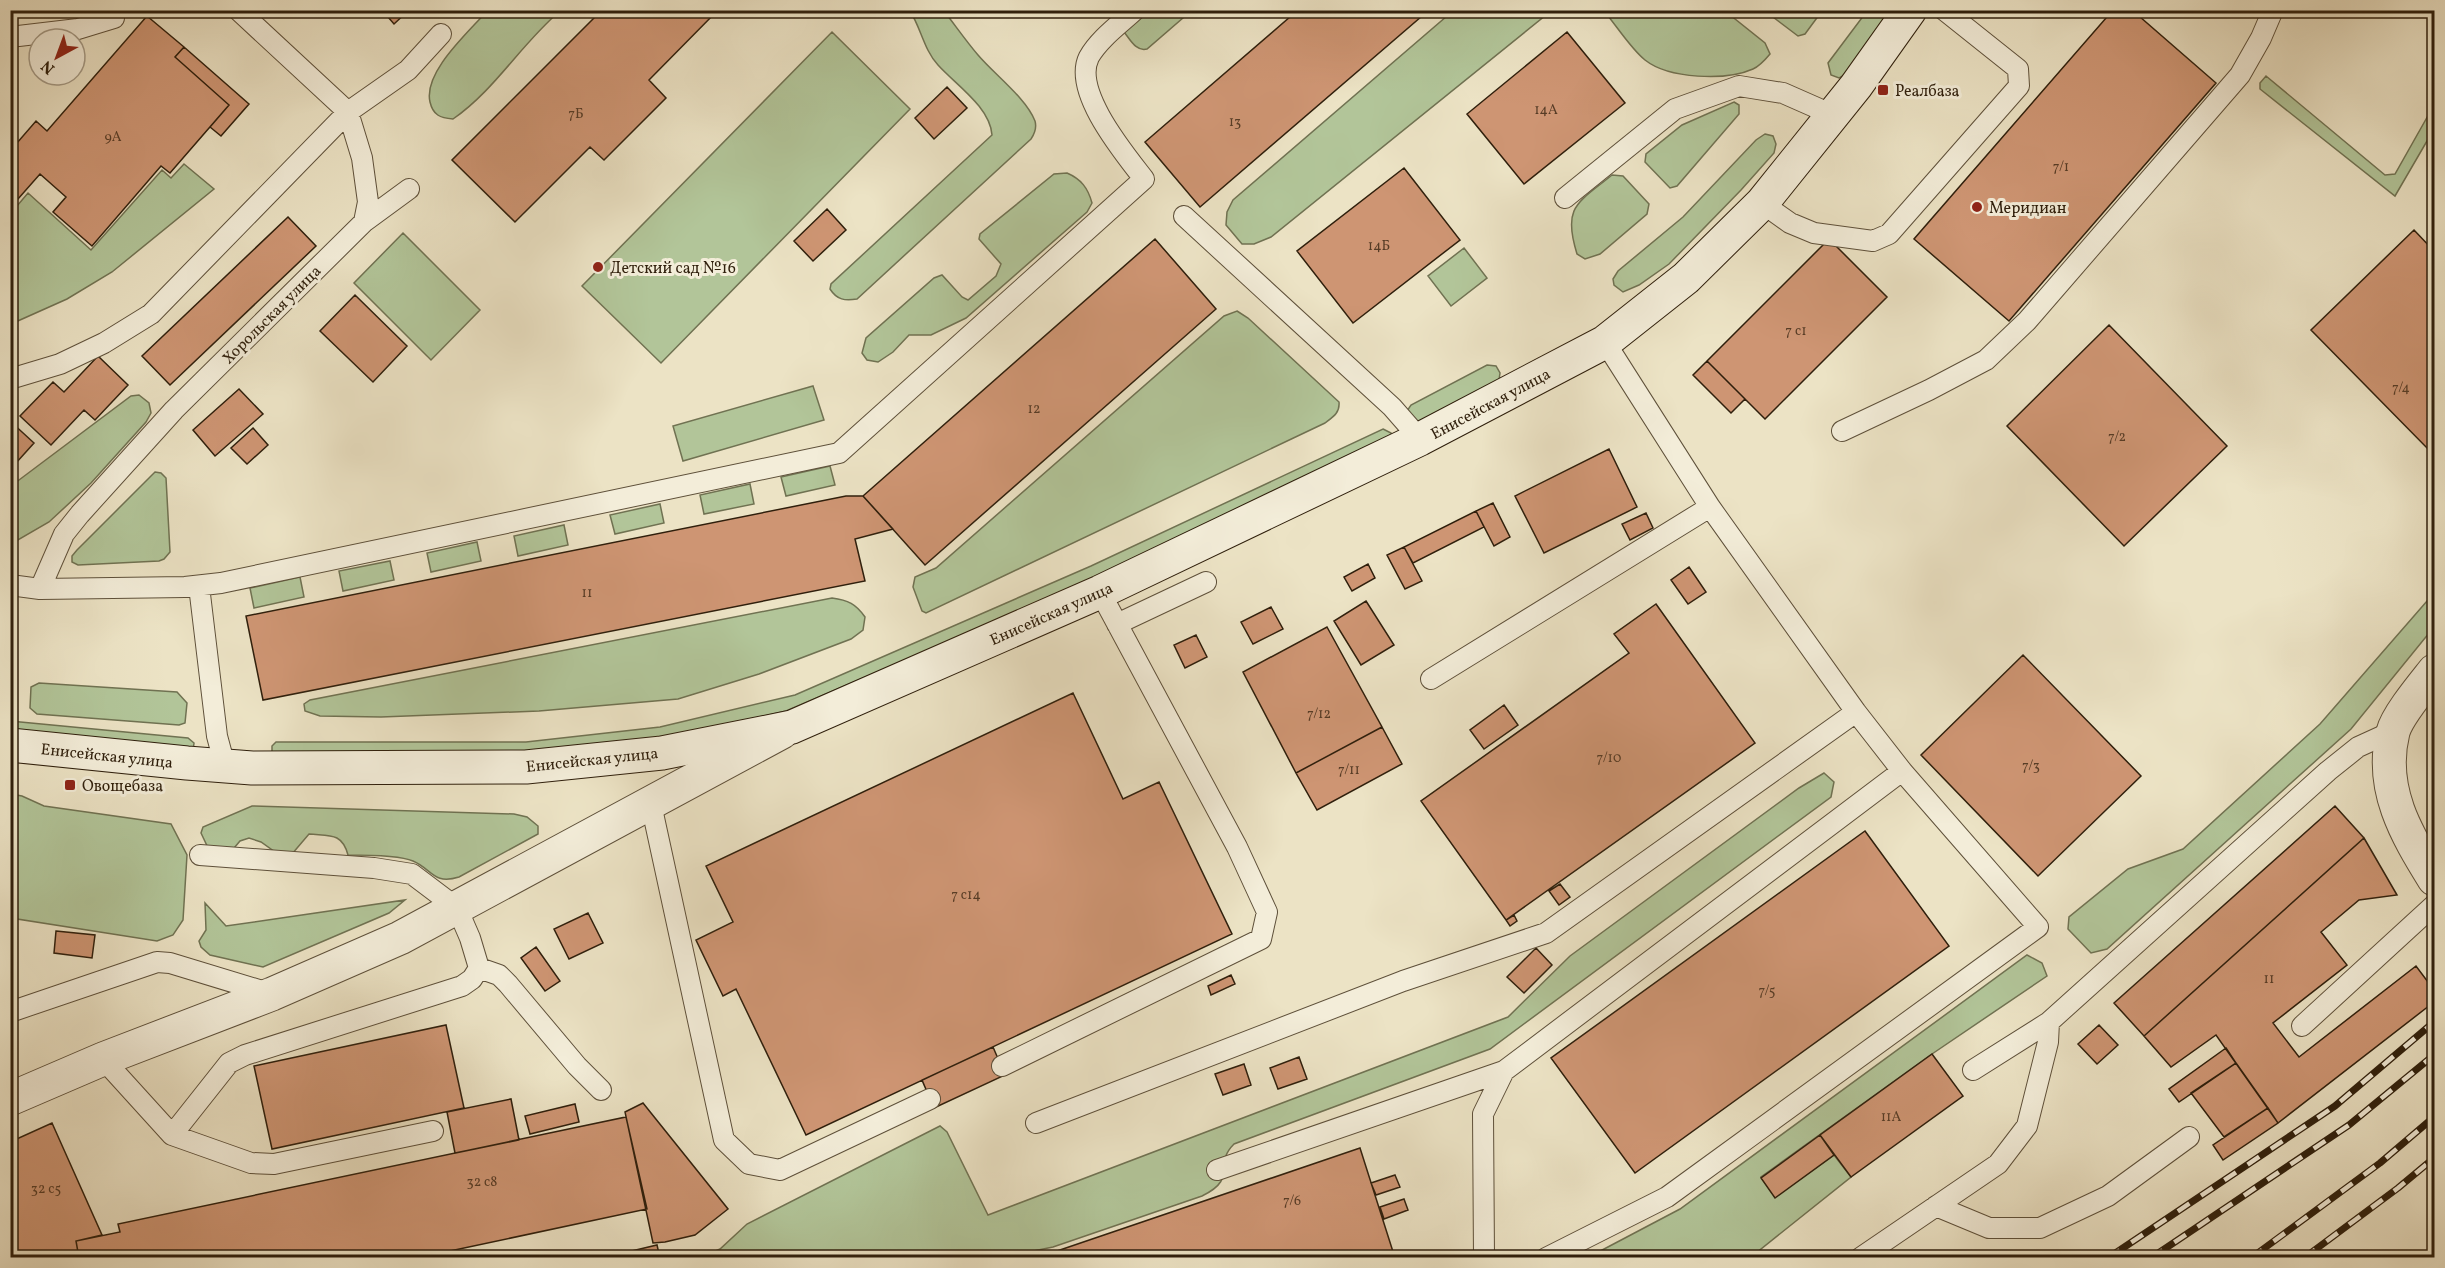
<svg xmlns="http://www.w3.org/2000/svg" width="2445" height="1268" font-family="Vollkorn,serif">
<style>
.green{fill:#b2c599;stroke:#707252;stroke-width:1.5}
.building{fill:#ce9573;stroke:#2f1f0c;stroke-width:1.5}
.lines{fill:none;stroke-linecap:round;stroke-linejoin:round}
.lane-casing{stroke:#5e503a;stroke-width:22}
.street-casing{stroke:#5e503a;stroke-width:35}
.secondary-casing{stroke:#2f1f0c;stroke-width:35}
.lane{stroke:#f3edd9;stroke-width:20}
.street{stroke:#f3edd9;stroke-width:33}
.secondary{stroke:#f3edd9;stroke-width:33}
.rail-casing{stroke:#2f1f0c;stroke-width:7}
.rail{stroke:#f3edd9;stroke-width:4.5;stroke-dasharray:14;stroke-linecap:butt}
.poi-dot{fill:#8f2418;stroke:#f3edd9;stroke-width:2}
.labels{text-anchor:middle;stroke-width:6;stroke-linejoin:round;paint-order:stroke}
.number-label{font-size:14px;fill:#573c26}
.poi-label{font-size:16px;fill:#2f1f0c;stroke:#f3edd9;text-anchor:start}
.street-label{font-size:16px;fill:#2f1f0c;stroke:#f3edd9}
</style>
<rect width="100%" height="100%" fill="#ece3c5"/>
<filter id="stains"><feTurbulence type="fractalNoise" baseFrequency=".00333" numOctaves="4"/><feColorMatrix values="0 0 0 0 .2 0 0 0 0 .09 0 0 0 0 .02 0 0 0 .5 -.17"/></filter>
<radialGradient id="worn" r=".72"><stop offset=".6" stop-color="#630" stop-opacity="0"/><stop offset="1" stop-color="#630" stop-opacity=".3"/></radialGradient>
<path class="green" d="M 1454,10 L 1551,11 L 1271,237 L 1254,244 L 1242,244 L 1226,225 L 1227,212 L 1233,200 Z
M 487,11 L 560,11 C 521,44 495,90 453,119 C 440,118 433,115 430,102 C 423,72 469,32 487,11 Z
M 910,11 L 944,11 C 955,25 966,41 978,55 C 994,74 1026,98 1035,121 C 1037,128 1035,133 1031,139 L 857,299 C 845,301 837,300 830,289 L 831,284 L 992,135 C 990,107 956,85 938,65 C 924,50 921,28 910,11 Z
M 1141,11 L 1191,11 L 1147,49 C 1136,52 1130,39 1124,32 Z
M 1604,11 L 1725,11 L 1765,43 L 1770,54 C 1765,60 1760,66 1753,69 C 1726,81 1669,79 1645,60 C 1631,49 1616,25 1604,11 Z
M 1765,11 L 1822,11 L 1805,34 L 1798,36 Z
M 1867,11 L 1894,11 L 1851,70 L 1839,78 L 1831,75 L 1828,63 Z
M 832,32 L 910,109 L 661,363 L 582,286 Z
M 2266,76 L 2385,175 L 2395,174 L 2434,105 L 2434,129 L 2395,196 L 2260,89 L 2260,83 Z
M 1734,102 L 1739,105 L 1739,114 L 1677,186 L 1670,188 L 1645,162 L 1646,154 L 1682,125 Z
M 1765,134 L 1773,136 L 1776,144 L 1774,153 L 1741,190 L 1669,264 L 1639,285 L 1623,292 L 1614,285 L 1613,279 L 1618,271 L 1683,217 L 1756,140 Z
M 184,164 L 214,189 L 112,272 L 67,299 L 11,324 L 11,213 L 28,193 L 91,250 L 162,170 L 171,178 Z
M 1067,173 C 1081,179 1088,188 1092,203 L 1087,212 L 966,318 L 931,335 L 909,335 L 893,352 L 878,362 L 867,360 L 862,353 L 866,338 L 934,278 L 942,275 L 962,297 L 968,300 L 996,276 L 1001,264 L 979,239 L 980,234 L 1054,174 Z
M 1612,175 L 1623,176 L 1649,204 L 1647,214 L 1600,254 L 1585,259 L 1577,254 C 1562,206 1578,203 1612,175 Z
M 403,233 L 480,310 L 431,360 L 354,283 Z
M 1464,248 L 1487,278 L 1451,306 L 1428,276 Z
M 1237,311 L 1248,318 L 1339,402 C 1340,413 1333,417 1325,423 L 926,613 L 922,611 L 913,587 L 915,577 L 936,568 L 1224,316 Z
M 1487,365 L 1496,366 L 1500,373 L 1499,380 L 1425,423 L 1416,422 L 1407,411 L 1411,405 Z
M 813,386 L 824,420 L 683,461 L 673,426 Z
M 139,395 L 149,403 L 151,413 L 146,422 L 91,483 L 49,522 L 11,544 L 11,486 L 131,396 Z
M 1383,429 L 1391,433 L 1391,439 L 1095,579 L 786,711 L 662,740 L 528,757 L 272,752 L 272,746 L 276,742 L 526,742 L 660,727 L 795,695 L 1091,566 Z
M 830,466 L 835,485 L 786,496 L 781,477 Z
M 155,472 L 161,473 L 166,478 L 170,552 L 164,559 L 159,561 L 78,565 L 72,562 L 72,556 L 77,550 Z
M 750,484 L 754,504 L 704,514 L 700,495 Z
M 660,504 L 664,523 L 615,534 L 610,515 Z
M 564,525 L 568,545 L 518,556 L 514,536 Z
M 477,542 L 481,561 L 431,572 L 427,553 Z
M 390,561 L 394,580 L 343,591 L 339,571 Z
M 300,577 L 304,597 L 254,608 L 250,588 Z
M 2434,593 L 2434,627 L 2351,729 L 2107,949 L 2091,953 L 2068,929 L 2069,917 L 2128,869 L 2183,849 L 2320,724 Z
M 832,598 C 848,600 856,604 865,617 L 863,630 L 851,639 L 759,674 L 678,699 L 539,711 L 381,717 L 320,716 L 305,711 L 304,704 L 310,700 Z
M 39,683 L 177,692 L 187,703 L 185,723 L 179,725 L 37,714 L 30,708 L 31,687 Z
M 10,721 L 188,738 L 194,743 L 193,751 L 11,738 Z
M 1824,773 L 1834,782 L 1831,797 L 1490,1049 L 1234,1144 C 1212,1166 1239,1178 1202,1196 L 1053,1247 L 1003,1257 L 700,1258 L 720,1249 L 747,1224 L 940,1126 L 947,1132 L 988,1215 L 1508,1017 L 1570,956 L 1799,788 Z
M 11,794 L 22,796 L 44,806 L 171,824 L 187,855 L 183,920 L 173,935 L 157,941 L 11,918 Z
M 252,806 L 514,814 L 527,817 L 538,826 L 538,834 L 459,877 C 433,885 432,869 413,861 C 399,855 364,855 348,855 C 342,832 329,836 309,834 L 292,854 L 278,854 L 261,842 L 249,838 L 240,841 L 229,854 L 210,852 L 201,833 L 203,827 Z
M 405,900 L 389,913 L 263,967 L 210,955 L 201,947 L 199,941 L 206,930 L 205,903 L 226,926 Z
M 2027,955 L 2042,963 L 2047,976 L 1932,1054 L 1761,1177 L 1775,1197 L 1834,1155 L 1851,1177 L 1751,1257 L 1587,1258 L 1680,1209 Z"/>
<path class="building" d="M 382,10 L 409,10 L 394,24 Z
M 602,10 L 718,10 L 649,80 L 666,98 L 604,160 L 590,147 L 515,222 L 452,160 Z
M 1298,10 L 1429,10 L 1200,207 L 1145,142 Z
M 2113,10 L 2132,10 L 2216,83 L 2009,321 L 1914,239 Z
M 147,16 L 184,47 L 175,57 L 229,105 L 170,173 L 161,166 L 92,246 L 53,212 L 66,197 L 40,174 L 10,208 L 10,151 L 36,121 L 47,131 Z
M 1567,32 L 1625,103 L 1524,184 L 1467,114 Z
M 184,47 L 249,104 L 221,136 L 210,127 L 229,105 L 175,57 Z
M 947,87 L 967,108 L 934,139 L 915,118 Z
M 1404,168 L 1460,240 L 1353,323 L 1297,251 Z
M 827,209 L 846,230 L 813,261 L 794,241 Z
M 288,217 L 316,246 L 170,385 L 142,356 Z
M 2414,230 L 2434,251 L 2434,445 L 2429,450 L 2311,330 Z
M 1155,239 L 1216,309 L 925,565 L 863,496 Z
M 1829,239 L 1887,297 L 1765,419 L 1707,361 Z
M 355,295 L 407,346 L 373,382 L 320,331 Z
M 2109,325 L 2227,446 L 2124,546 L 2007,426 Z
M 98,356 L 128,385 L 95,420 L 84,410 L 51,445 L 20,416 L 53,382 L 64,392 Z
M 1707,361 L 1745,399 L 1731,413 L 1693,375 Z
M 239,389 L 263,414 L 215,456 L 193,430 Z
M 10,421 L 34,443 L 16,463 L 10,458 Z
M 253,428 L 268,445 L 247,464 L 231,448 Z
M 1609,449 L 1637,507 L 1544,553 L 1515,496 Z
M 846,496 L 863,496 L 893,529 L 855,539 L 865,581 L 263,700 L 246,616 Z
M 1493,503 L 1510,537 L 1494,546 L 1476,511 Z
M 1476,511 L 1484,527 L 1413,563 L 1404,547 Z
M 1646,513 L 1653,528 L 1630,540 L 1622,524 Z
M 1404,547 L 1422,581 L 1405,589 L 1387,555 Z
M 1368,564 L 1375,578 L 1352,591 L 1344,577 Z
M 1689,567 L 1706,592 L 1688,604 L 1671,580 Z
M 1366,601 L 1394,645 L 1361,665 L 1334,621 Z
M 1656,604 L 1755,743 L 1506,920 L 1421,801 L 1629,653 L 1614,634 Z
M 1271,607 L 1283,629 L 1253,644 L 1241,622 Z
M 1327,627 L 1382,727 L 1296,773 L 1243,672 Z
M 1196,635 L 1207,657 L 1185,668 L 1174,645 Z
M 2023,655 L 2141,776 L 2038,876 L 1921,755 Z
M 1073,693 L 1123,799 L 1159,782 L 1232,934 L 806,1135 L 736,989 L 723,996 L 696,940 L 733,922 L 706,866 Z
M 1504,705 L 1518,725 L 1484,749 L 1470,730 Z
M 1382,727 L 1402,764 L 1317,810 L 1296,773 Z
M 2335,806 L 2364,838 L 2144,1036 L 2114,1003 Z
M 1865,831 L 1949,946 L 1635,1173 L 1551,1058 Z
M 2364,838 L 2397,895 L 2359,900 L 2321,932 L 2347,965 L 2273,1023 L 2299,1057 L 2416,966 L 2434,990 L 2434,1002 L 2278,1123 L 2216,1035 L 2171,1067 L 2144,1036 Z
M 1560,884 L 1570,897 L 1559,905 L 1549,891 Z
M 588,913 L 603,943 L 569,959 L 554,929 Z
M 1514,915 L 1517,921 L 1510,926 L 1506,920 Z
M 56,931 L 95,935 L 92,958 L 54,953 Z
M 536,947 L 560,981 L 545,991 L 521,958 Z
M 1536,948 L 1552,965 L 1524,993 L 1507,977 Z
M 1231,975 L 1235,984 L 1211,995 L 1208,986 Z
M 446,1025 L 464,1108 L 272,1149 L 254,1066 Z
M 2099,1025 L 2118,1045 L 2097,1064 L 2078,1044 Z
M 993,1047 L 1005,1075 L 934,1108 L 922,1080 Z
M 2226,1048 L 2236,1063 L 2179,1102 L 2169,1089 Z
M 1932,1054 L 1963,1096 L 1851,1177 L 1820,1135 Z
M 1299,1057 L 1307,1079 L 1278,1089 L 1270,1068 Z
M 2236,1063 L 2268,1108 L 2224,1137 L 2191,1093 Z
M 1244,1064 L 1251,1085 L 1223,1095 L 1215,1074 Z
M 511,1099 L 519,1140 L 455,1153 L 447,1112 Z
M 643,1103 L 728,1209 L 695,1235 L 665,1242 L 653,1243 L 625,1112 Z
M 575,1104 L 579,1122 L 530,1134 L 525,1116 Z
M 2268,1108 L 2278,1123 L 2223,1160 L 2213,1145 Z
M 626,1117 L 647,1209 L 417,1258 L 79,1258 L 76,1241 L 120,1232 L 118,1224 Z
M 52,1123 L 102,1235 L 76,1241 L 79,1258 L 10,1258 L 10,1142 Z
M 1820,1135 L 1834,1155 L 1775,1198 L 1761,1178 Z
M 1360,1148 L 1395,1258 L 1056,1258 L 1054,1252 Z
M 1395,1175 L 1400,1187 L 1376,1195 L 1371,1183 Z
M 1404,1199 L 1408,1210 L 1384,1219 L 1380,1207 Z
M 657,1245 L 660,1258 L 624,1258 L 623,1253 Z
M 1054,1252 L 1056,1258 L 1027,1258 Z"/>
<g class="lines">
<defs>
<path id="lane" d="M 10,37 L 78,29 L 114,18
M 1565,198 L 1675,109 L 1739,86 L 1783,93 L 1833,115
M 1762,203 L 1790,223 L 1814,233 L 1873,241 L 1889,234 L 2019,86 L 2018,69 L 1944,10
M 1184,216 L 1392,407 L 1420,439
M 364,222 L 409,189
M 10,379 L 60,364 L 104,343 L 151,314 L 348,112 L 408,70 L 441,34
M 1842,431 L 1929,390 L 1986,360 L 2027,321 L 2240,75 L 2261,38 L 2273,10
M 10,585 L 40,589 L 64,534 L 80,514 L 174,410 L 364,222 L 368,202 L 362,158 L 348,112 L 238,10
M 199,586 L 217,736 L 225,766
M 40,589 L 185,587 L 221,583 L 839,453 L 1144,179 C 1124,153 1072,91 1089,57 C 1099,39 1120,24 1135,10
M 1117,624 L 1206,582
M 1431,679 L 1710,507
M 651,804 L 724,1140 L 749,1164 L 780,1170 L 930,1099
M 479,968 L 499,975 L 508,984 L 577,1066 L 601,1090
M 10,1012 L 157,962 L 170,963 L 272,994
M 2302,1026 L 2434,905
M 103,1059 L 172,1135 L 251,1163 L 274,1164 L 433,1131
M 1002,1066 L 1261,939 L 1267,912 L 1237,847 L 1100,592
M 1973,1070 L 2049,1022
M 1036,1123 L 1403,981 L 1546,933 L 1856,712
M 172,1135 L 229,1063 L 245,1055 L 462,986 L 472,979 L 479,968 L 470,938 L 457,908 L 412,874 L 374,868 L 200,855
M 1217,1170 L 1504,1071
M 1936,1206 L 1989,1228 L 2040,1228 L 2108,1196 L 2189,1137
M 1484,1258 L 1483,1114 L 1504,1071 L 1902,771
M 1546,1258 L 1667,1197 L 2038,927 L 1902,771 L 1856,712 L 1710,507 L 1605,342
M 1860,1258 L 1998,1164 L 2027,1126 L 2048,1042 L 2049,1022 L 2328,771 L 2358,747 L 2393,731"/>
<path id="street" d="M 2434,671 C 2423,685 2397,716 2393,732 C 2379,788 2406,834 2434,879
M 10,1099 L 103,1059 L 272,994 L 400,938 L 782,732"/>
<path id="secondary" d="M 10,745 L 187,763 L 252,768 L 526,767 L 662,753 L 792,727 L 1100,592 L 1420,439 L 1605,342 L 1686,278 L 1762,203 L 1856,86 L 1910,10"/>
</defs>
<use href="#lane" class="lane-casing"/>
<use href="#street" class="street-casing"/>
<use href="#secondary" class="secondary-casing"/>
<use href="#lane" class="lane"/>
<use href="#street" class="street"/>
<use href="#secondary" class="secondary"/>
<defs>
<path id="rail" d="M 2108,1258 L 2335,1106 L 2434,1022
M 2151,1258 L 2349,1125 L 2434,1055
M 2251,1258 L 2380,1163 L 2434,1117
M 2304,1258 L 2398,1188 L 2434,1158"/>
</defs>
<use href="#rail" class="rail-casing"/>
<use href="#rail" class="rail"/>
</g>
<g class="poi-dot">
<rect x="1877" y="84" width="12" height="12" rx="3"/>
<circle cx="1977" cy="207" r="6"/>
<circle cx="598" cy="267" r="6"/>
<rect x="64" y="779" width="12" height="12" rx="3"/>
</g>
<g class="labels">
<g class="number-label">
<text x="1546" y="114">14А</text>
<text x="576" y="118">7Б</text>
<text x="1235" y="126">13</text>
<text x="113" y="141">9А</text>
<text x="2061" y="171">7/1</text>
<text x="1379" y="250">14Б</text>
<text x="1796" y="335">7 с1</text>
<text x="2401" y="392">7/4</text>
<text x="1034" y="413">12</text>
<text x="2117" y="441">7/2</text>
<text x="587" y="597">11</text>
<text x="1319" y="718">7/12</text>
<text x="1609" y="762">7/10</text>
<text x="2031" y="770">7/3</text>
<text x="1349" y="774">7/11</text>
<text x="966" y="899">7 с14</text>
<text x="2269" y="983">11</text>
<text x="1767" y="995">7/5</text>
<text x="1891" y="1121">11А</text>
<text x="482" y="1186">32 с8</text>
<text x="46" y="1193">32 с5</text>
<text x="1292" y="1205">7/6</text>
</g>
<g class="poi-label">
<text x="1895" y="96">Реалбаза</text>
<text x="1989" y="213">Меридиан</text>
<text x="610" y="273">Детский сад №16</text>
<text x="82" y="791">Овощебаза</text>
</g>
<g class="street-label">
<text transform="translate(271 314) rotate(-45)" y="6">Хорольская улица</text>
<text transform="translate(1490 403) rotate(-28)" y="6">Енисейская улица</text>
<text transform="translate(1051 613) rotate(-24)" y="6">Енисейская улица</text>
<text transform="translate(107 755) rotate(6)" y="6">Енисейская улица</text>
<text transform="translate(592 759) rotate(-6)" y="6">Енисейская улица</text>
</g>
</g>
<rect width="2445" height="1268" fill="none" stroke="#ece3c5" stroke-width="36"/>
<rect x="12" y="12" width="2421" height="1244" fill="none" stroke="#2f1f0c" stroke-width="3"/>
<rect x="18" y="18" width="2409" height="1232" fill="none" stroke="#2f1f0c" stroke-width="1.5"/>
<g transform="translate(57 57) rotate(221)"><circle r="28" fill="#f3edd9" stroke="#a59b87" stroke-width="1.5"/>
<path d="M0-4.5L10 22L0 15L-10 22Z" fill="#8f2418"/>
<text y="-9" font-size="16" font-weight="bold" text-anchor="middle" fill="#2f1f0c">N</text>
</g>
<rect width="100%" height="100%" filter="url(#stains)"/>
<rect width="100%" height="100%" fill="url(#worn)"/>
</svg>
